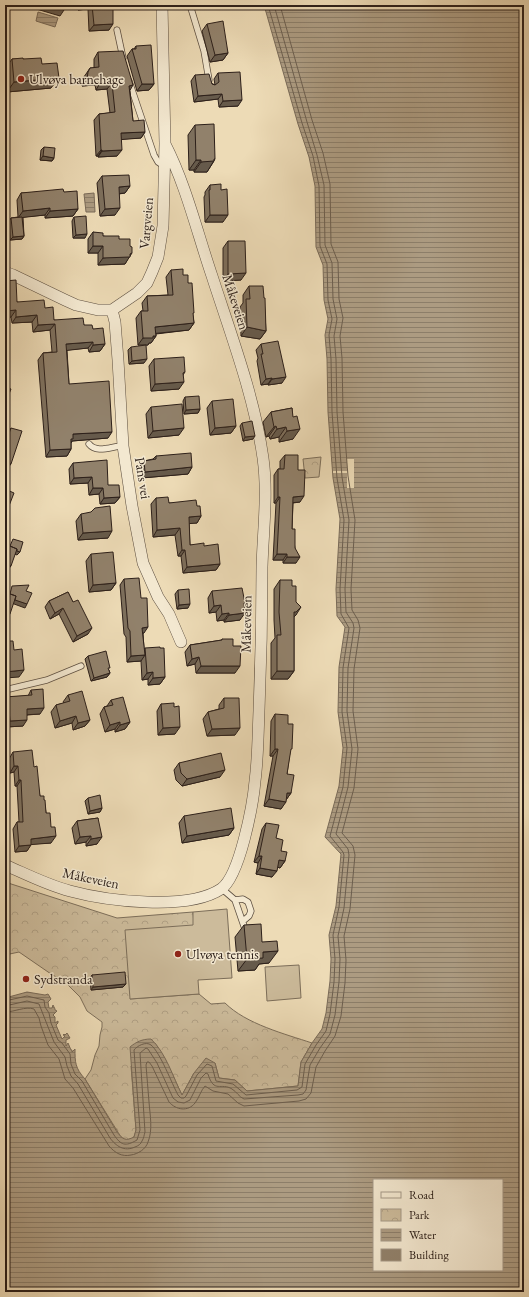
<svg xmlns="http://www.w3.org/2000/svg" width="529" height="1297" font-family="'EB Garamond',serif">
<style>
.park{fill:url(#park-crowns);stroke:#7c6e5a}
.garden{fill:#ccbb9b;stroke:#7c6e5a}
.water{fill:url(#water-rules);stroke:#796a58;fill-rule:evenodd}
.pier{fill:#eddbb6}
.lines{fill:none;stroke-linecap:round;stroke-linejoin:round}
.shore{stroke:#6c5e4e;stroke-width:1}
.lane-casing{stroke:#5d4f41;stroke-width:7}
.street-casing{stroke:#5d4f41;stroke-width:12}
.lane{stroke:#f3e8d0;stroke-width:5.5}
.street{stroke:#f3e8d0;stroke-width:11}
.wall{fill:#7d6f5c;stroke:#2d201a}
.shaded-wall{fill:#665a4b;stroke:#2d201a}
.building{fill:#91816b;stroke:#2d201a}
.poi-dot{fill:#8f2418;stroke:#f3e8d0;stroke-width:1.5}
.labels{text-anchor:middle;stroke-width:3;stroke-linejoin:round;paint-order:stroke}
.poi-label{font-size:14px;fill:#2d201a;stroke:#f3e8d0;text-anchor:start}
.street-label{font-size:14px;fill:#2d201a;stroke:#f3e8d0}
</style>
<defs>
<pattern id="park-crowns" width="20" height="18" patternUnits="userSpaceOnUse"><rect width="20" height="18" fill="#ccbb9b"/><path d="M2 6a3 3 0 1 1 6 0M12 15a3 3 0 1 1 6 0" fill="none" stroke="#b0a085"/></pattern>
<pattern id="water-rules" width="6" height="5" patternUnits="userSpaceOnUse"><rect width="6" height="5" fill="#ac9b81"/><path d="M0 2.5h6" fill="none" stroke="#8c7e69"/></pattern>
</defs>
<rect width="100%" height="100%" fill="#eddbb6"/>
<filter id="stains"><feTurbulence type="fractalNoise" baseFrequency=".005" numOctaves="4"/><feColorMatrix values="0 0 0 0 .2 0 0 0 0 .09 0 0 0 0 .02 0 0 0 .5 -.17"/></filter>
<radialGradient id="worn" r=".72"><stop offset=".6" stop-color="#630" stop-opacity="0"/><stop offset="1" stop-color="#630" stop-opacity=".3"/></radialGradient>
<path class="park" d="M 321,457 L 319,477 L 305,478 L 303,459 Z
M 5,882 L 117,918 L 193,912 L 194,925 L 130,999 L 199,994 L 211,1004 L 225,1003 C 246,1024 285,1034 312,1043 L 301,1062 L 298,1086 L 247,1091 L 235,1080 L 219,1078 L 215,1063 L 194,1073 L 182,1095 L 165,1059 L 155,1043 L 131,1066 L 136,1130 L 134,1137 C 129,1140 126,1141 121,1137 L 85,1079 L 91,1070 L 95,1055 L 99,1046 L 100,1035 L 102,1027 L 102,1022 L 87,1011 L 80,997 L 65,982 L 51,974 L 19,952 L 5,955 Z"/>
<path class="garden" d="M 227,909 L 232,978 L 198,980 L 199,994 L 130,999 L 125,930 L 193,925 L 193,912 Z
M 299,965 L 301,998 L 267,1001 L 265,967 Z"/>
<path class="water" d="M 264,5 L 524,5 L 524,1292 L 5,1292 L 5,998 L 27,992 L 45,995 L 48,994 L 51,999 L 48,1002 L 49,1008 L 52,1008 L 53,1005 L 55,1009 L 55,1010 L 57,1011 L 53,1015 L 55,1017 L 55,1023 L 58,1021 L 58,1023 L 56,1025 L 62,1039 L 65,1036 L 63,1035 L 64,1034 L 65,1035 L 67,1033 L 70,1038 L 66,1040 L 66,1046 L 68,1043 L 71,1050 L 72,1050 L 72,1052 L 75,1049 C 75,1062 75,1068 85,1079 L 117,1132 C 123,1140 126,1141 134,1137 L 136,1130 L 130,1047 C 136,1042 142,1039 151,1039 C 166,1053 173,1077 182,1095 L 194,1073 L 206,1058 L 215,1063 L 219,1078 L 235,1080 L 247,1091 L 298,1086 L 301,1062 L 312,1043 L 322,1029 L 326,1013 L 330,981 L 331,959 L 329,935 L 336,906 L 341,854 L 325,837 L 339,786 L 343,748 L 338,712 L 339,667 L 345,627 L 337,616 L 336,589 L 340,519 L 333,478 L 328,412 L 327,359 L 325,335 L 328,319 L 324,300 L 323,265 L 316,247 L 315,186 L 309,157 L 298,124 ZM 374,1180 L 502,1180 L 502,1270 L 374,1270 Z
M 38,12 L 58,18 L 55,27 L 36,21 Z
M 94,193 L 95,212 L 86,212 L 84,194 Z"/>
<path class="pier" d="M 347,459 L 354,459 L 354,488 L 347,488 L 347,473 L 333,473 L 333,471 L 347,471 Z"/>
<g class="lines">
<path class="shore" d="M 5,1001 L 27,996 L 44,1000 L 45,1007 L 49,1013 L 51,1023 L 58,1040 L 62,1043 L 70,1054 L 71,1064 L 75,1074 L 82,1081 L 114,1135 C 121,1145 125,1147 137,1140 L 140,1130 L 134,1050 C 137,1046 146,1041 151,1045 C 160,1052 172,1084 178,1095 L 181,1098 L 184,1098 L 186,1096 L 197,1075 L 207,1064 L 212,1066 L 216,1081 L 233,1084 L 246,1095 L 297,1090 L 302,1087 L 305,1064 L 316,1045 L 326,1031 L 330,1014 L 334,982 L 335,959 L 333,935 L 339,907 L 344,855 L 343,852 L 330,836 L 343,787 L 347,748 L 342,712 L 343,668 L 349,628 L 341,614 L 340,589 L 344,520 L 337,478 L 332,412 L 331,359 L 329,335 L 332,319 L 328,300 L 327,264 L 320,246 L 319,186 L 313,156 L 302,123 L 268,5
M 5,1006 L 27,1001 L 39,1004 L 54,1042 L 65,1057 L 67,1066 L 71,1076 L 78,1084 L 110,1138 C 116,1146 124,1152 135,1147 C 138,1146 141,1144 142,1141 C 144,1138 144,1135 145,1132 L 140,1053 L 146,1048 L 148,1049 L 157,1063 L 173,1098 L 178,1102 L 184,1103 L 190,1100 L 201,1078 L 206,1073 L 208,1074 C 214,1094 221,1082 232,1089 C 237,1092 239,1097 244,1099 L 298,1095 L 303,1094 L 306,1090 L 310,1065 L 320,1048 L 330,1034 L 335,1015 L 339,982 L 340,959 L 338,936 L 344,908 L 349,855 L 348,849 L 336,834 L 348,787 L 352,749 L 347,711 L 348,668 L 354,628 L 353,623 L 346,612 L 345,589 L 349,520 L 342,477 L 337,412 L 336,359 L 334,336 L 337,319 L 333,299 L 332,263 L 325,245 L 324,185 L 317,155 L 307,122 L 274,5
M 5,1012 C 15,1012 25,1006 34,1009 L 39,1018 L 41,1026 L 48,1045 L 59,1059 L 65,1079 L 73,1088 L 109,1146 C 115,1153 122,1157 131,1155 C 138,1154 146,1149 148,1142 C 153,1130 150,1115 149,1102 C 148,1090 147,1077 146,1065 L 147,1062 L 149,1062 L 152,1066 L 169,1102 C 176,1110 188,1112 195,1103 C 199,1098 201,1090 205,1086 L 213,1091 L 228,1094 L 238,1103 L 244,1106 L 299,1101 L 306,1099 L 311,1093 L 316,1067 L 325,1051 L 335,1036 L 341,1016 L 345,983 L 346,960 L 344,936 L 350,909 L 355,855 L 353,846 L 342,833 L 354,788 L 358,749 L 353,711 L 354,669 L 360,628 L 358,620 L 352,610 L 351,589 L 355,520 L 348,476 L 343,412 L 342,358 L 340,336 L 343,318 L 339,299 L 338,262 L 331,244 L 330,184 L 323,153 L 312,120 L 280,5"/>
<defs>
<path id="lane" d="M 190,5 L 204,51 L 209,80
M 117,30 L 123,58
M 129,81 L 154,155 L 158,162 L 164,166
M 89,444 C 97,454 112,446 123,446
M 5,690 L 47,680 L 81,666
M 221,888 L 235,900 L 245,929
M 235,900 L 243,899 L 248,902 L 251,911 L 249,916 L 243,921"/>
<path id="street" d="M 5,272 L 13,275 L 65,300 L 76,305 L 98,310 L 112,310 L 137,293 L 147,283 L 152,272 L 158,257 L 163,226 L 165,144 L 162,5
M 112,310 L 115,322 L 118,360 L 123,446 L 132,506 L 143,563 L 158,597 L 169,614 L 181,642
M 5,865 C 26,874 47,885 70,891 C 107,901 188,911 221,889 C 240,876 253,804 255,781 C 258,758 258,735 259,711 C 261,663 262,615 262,567 C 263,531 268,494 263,458 C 254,395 231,335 212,276 C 197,232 186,185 165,144"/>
</defs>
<use href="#lane" class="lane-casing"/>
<use href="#street" class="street-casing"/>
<use href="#lane" class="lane"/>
<use href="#street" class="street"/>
</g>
<path class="wall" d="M 78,5 L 123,5 L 113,6 L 109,30 L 89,31 L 88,9 L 78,10 Z
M 207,24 L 228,53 L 223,60 L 210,62 L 202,31 Z
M 136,46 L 154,84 L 149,90 L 137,91 L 127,56 L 132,49 L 134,49 Z
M 98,52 L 130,91 L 133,121 L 145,132 L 141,138 L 121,139 L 117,156 L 98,157 L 98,156 L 96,156 L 94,120 L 99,114 L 110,113 L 107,89 L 96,90 L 95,85 L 82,86 L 83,78 L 86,74 L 90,68 L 94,68 L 94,59 Z
M 12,59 L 23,59 L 42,64 L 51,88 L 7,92 L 5,69 Z
M 218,73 L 238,106 L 219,107 L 218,99 L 194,102 L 191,81 L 195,75 L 215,85 L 214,79 Z
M 195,125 L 214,161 L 207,172 L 194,172 L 194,170 L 189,170 L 188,135 Z
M 44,147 L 54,158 L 52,161 L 40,160 L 41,150 Z
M 102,176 L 130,186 L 125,193 L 119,194 L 115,215 L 100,216 L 97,183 Z
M 210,185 L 221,190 L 223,222 L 205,222 L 204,197 L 205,195 L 205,192 Z
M 64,192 L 78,209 L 73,216 L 45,218 L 45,215 L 23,217 L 24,236 L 22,239 L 10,240 L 9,221 L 11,218 L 18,217 L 17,200 L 21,193 Z
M 74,217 L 85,238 L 73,238 L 72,221 Z
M 93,232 L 103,236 L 119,239 L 130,246 L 130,255 L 125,264 L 98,265 L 98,253 L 88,253 L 88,239 Z
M 228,241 L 241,280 L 223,281 L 223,248 Z
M 171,270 L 183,275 L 188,283 L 194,323 L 189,330 L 156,334 L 156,336 L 151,343 L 149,343 L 148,345 L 138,345 L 136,318 L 141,311 L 143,311 L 142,303 L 147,296 L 168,295 L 166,277 Z
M 5,281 L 17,302 L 45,308 L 54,320 L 84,325 L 93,329 L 105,344 L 100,351 L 89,352 L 88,348 L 67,350 L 69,384 L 108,438 L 72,441 L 71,443 L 71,449 L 67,456 L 46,457 L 38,360 L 43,353 L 52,352 L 50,330 L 33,332 L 32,322 L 12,323 L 11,317 L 5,318 Z
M 249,286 L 264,298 L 266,331 L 260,339 L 241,336 L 240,307 L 243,303 L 243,295 Z
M 261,344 L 282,383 L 268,385 L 268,384 L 261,385 L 257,361 L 258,358 L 256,350 Z
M 131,347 L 144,363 L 129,364 L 128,350 Z
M 154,359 L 185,372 L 183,375 L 179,389 L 151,391 L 149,366 Z
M 185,397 L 200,409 L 198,413 L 184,414 L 183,401 Z
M 212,401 L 236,426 L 231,433 L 210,435 L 207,408 Z
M 151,407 L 179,435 L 148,438 L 146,414 Z
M 292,408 L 293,439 L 279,442 L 279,437 L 270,439 L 269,436 L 266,437 L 263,422 L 271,412 Z
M 242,423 L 253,439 L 243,441 L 240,426 Z
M 11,428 L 6,470 L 5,470 L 5,438 L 6,434 Z
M 285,455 L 298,470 L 300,502 L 293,503 L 292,529 L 295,548 L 296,563 L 283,563 L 283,560 L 273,560 L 276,503 L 274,503 L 274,475 L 278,469 L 280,469 L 280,461 Z
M 156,456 L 192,467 L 188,474 L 141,478 L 140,467 L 144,461 L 153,459 Z
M 73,463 L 108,485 L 120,497 L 115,503 L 100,504 L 99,494 L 89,495 L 88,483 L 70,484 L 69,469 Z
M 156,498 L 169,503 L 197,506 L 201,516 L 197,523 L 189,523 L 190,545 L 204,546 L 220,564 L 216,570 L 183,573 L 181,556 L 178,556 L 175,535 L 153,537 L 151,504 Z
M 81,514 L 108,538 L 78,540 L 76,521 Z
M 91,554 L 116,583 L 111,590 L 89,592 L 86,561 Z
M 124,579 L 144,633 L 143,633 L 144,649 L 145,648 L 165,677 L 160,684 L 148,685 L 148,679 L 142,680 L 141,661 L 127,662 L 126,637 L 124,634 L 120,585 Z
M 280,580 L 292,586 L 296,615 L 294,617 L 294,671 L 288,679 L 271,679 L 271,643 L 275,638 L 274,620 L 274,589 Z
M 178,590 L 188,608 L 177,609 L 175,594 Z
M 212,591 L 245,603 L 244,604 L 240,620 L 224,622 L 224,620 L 217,621 L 216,612 L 209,613 L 208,598 Z
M 68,592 L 88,634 L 73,642 L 59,614 L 50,619 L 45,607 L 49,601 Z
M 222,639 L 233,646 L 235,673 L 196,673 L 195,664 L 187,666 L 185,652 L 190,645 L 222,640 Z
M 88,656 L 109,670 L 110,673 L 107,677 L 91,681 L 85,659 Z
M 31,690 L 40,714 L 27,715 L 23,726 L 6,727 L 5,717 L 5,697 L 28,696 Z
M 68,695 L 90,720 L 85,726 L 73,730 L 72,723 L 55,728 L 51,712 L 56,705 L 64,703 L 63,702 Z
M 224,698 L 235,735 L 207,736 L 203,719 L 208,712 L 219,709 L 219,705 Z
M 111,700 L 130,722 L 125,729 L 115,732 L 115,729 L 105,732 L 100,714 L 104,707 L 107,706 Z
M 161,704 L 174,707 L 175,734 L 158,735 L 157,711 Z
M 275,714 L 288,724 L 290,752 L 287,774 L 291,793 L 286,800 L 281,809 L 264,806 L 273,756 L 270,756 L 271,721 Z
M 13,752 L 34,767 L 40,796 L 44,800 L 51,843 L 31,844 L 27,851 L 15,852 L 13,829 L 17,822 L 19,822 L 17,786 L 15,786 L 14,772 L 10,773 L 9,759 Z
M 179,763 L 220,777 L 182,786 L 176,780 L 174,770 Z
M 88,798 L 102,808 L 100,812 L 88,814 L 85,801 Z
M 184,816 L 234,828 L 229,835 L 182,843 L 179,823 Z
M 98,818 L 97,844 L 86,846 L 86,842 L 75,844 L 72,828 L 77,821 Z
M 266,823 L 276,838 L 285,861 L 280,868 L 277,867 L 272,877 L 256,874 L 258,863 L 254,862 L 262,829 Z
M 244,925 L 262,942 L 269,963 L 259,964 L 255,970 L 238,971 L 235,937 Z
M 92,975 L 126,984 L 123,987 L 91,990 L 90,978 Z"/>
<path class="shaded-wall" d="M 23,5 L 49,5 L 64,10 L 60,16 Z
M 81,5 L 91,5 L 88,9 L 78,10 Z
M 113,24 L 109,30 L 89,31 L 94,25 Z
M 228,53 L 223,60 L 210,62 L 215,55 Z
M 59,78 L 51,88 L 7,92 L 14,82 Z
M 100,78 L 95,85 L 82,86 L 87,79 Z
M 100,83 L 112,83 L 107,89 L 96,90 Z
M 142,84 L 154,84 L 149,90 L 137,91 Z
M 133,85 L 129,92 L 129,86 Z
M 222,94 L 218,99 L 194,102 L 198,96 Z
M 242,100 L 238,106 L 219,107 L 223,101 Z
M 145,132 L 141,138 L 116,140 L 121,133 Z
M 101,150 L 102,150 L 98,156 L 96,156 Z
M 122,150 L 117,156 L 98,157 L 102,151 Z
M 43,156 L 54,158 L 52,161 L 40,160 Z
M 214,159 L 215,159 L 207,172 L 194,172 L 201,162 Z
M 196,160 L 201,160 L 194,170 L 189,170 Z
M 130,186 L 125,193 L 114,194 L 119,187 Z
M 50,208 L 45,215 L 18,218 L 23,211 Z
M 120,208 L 115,215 L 100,216 L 105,209 Z
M 78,209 L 73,216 L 45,218 L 50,211 Z
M 210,215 L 228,215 L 223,222 L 205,222 Z
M 87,234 L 85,238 L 73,238 L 76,235 Z
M 24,236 L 22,239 L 10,240 L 13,237 Z
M 93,246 L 103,246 L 98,253 L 88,253 Z
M 132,253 L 125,264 L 98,265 L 103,258 L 130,254 Z
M 246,273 L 241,280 L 223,281 L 228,274 Z
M 16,310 L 11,317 L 5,318 L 5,313 L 6,311 Z
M 37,315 L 32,322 L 12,323 L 16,317 Z
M 194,323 L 189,330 L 150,334 L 155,327 Z
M 55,324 L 50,330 L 33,332 L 38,325 Z
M 247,327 L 266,331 L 260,339 L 241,336 Z
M 153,336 L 156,336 L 151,343 L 149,343 L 148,345 L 138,345 L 143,338 Z
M 93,342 L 88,348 L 62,351 L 66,344 Z
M 105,344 L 100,351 L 89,352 L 93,345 Z
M 147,359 L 144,363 L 129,364 L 132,361 Z
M 286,377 L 282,383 L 268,385 L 272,379 Z
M 272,378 L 268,384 L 261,385 L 266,379 Z
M 184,382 L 179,389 L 151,391 L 155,384 Z
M 200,409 L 198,413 L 184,414 L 186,410 Z
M 236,426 L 231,433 L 210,435 L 215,428 Z
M 276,426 L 269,436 L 266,437 L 274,427 Z
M 286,427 L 279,437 L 270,439 L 277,429 Z
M 184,428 L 179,435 L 148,438 L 153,431 Z
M 300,429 L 293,439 L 279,442 L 287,431 Z
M 112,432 L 108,438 L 72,441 L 69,446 L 66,446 L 73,434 Z
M 255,436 L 253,439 L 243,441 L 245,437 Z
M 71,449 L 67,456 L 46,457 L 50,450 Z
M 5,462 L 11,464 L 6,470 L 5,470 Z
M 192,467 L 188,474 L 141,478 L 145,472 Z
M 92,477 L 88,483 L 70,484 L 74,478 Z
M 93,488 L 103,488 L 99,494 L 89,495 Z
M 304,496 L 300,502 L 289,503 L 293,497 Z
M 120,497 L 115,503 L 100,504 L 104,498 Z
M 278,497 L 280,497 L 276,503 L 274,503 Z
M 201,516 L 197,523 L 184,524 L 189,517 Z
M 180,528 L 175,535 L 153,537 L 157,530 Z
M 112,531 L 108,538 L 78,540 L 83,533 Z
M 10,548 L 20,552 L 17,555 L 7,551 Z
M 182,550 L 185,550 L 181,556 L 178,556 Z
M 277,554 L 287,554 L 283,560 L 273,560 Z
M 287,557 L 300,557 L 296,563 L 283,563 Z
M 5,564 L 11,566 L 6,572 L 5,572 Z
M 220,564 L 216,570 L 183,573 L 187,567 Z
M 116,583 L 111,590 L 89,592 L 93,585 Z
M 8,597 L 27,604 L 25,608 L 6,601 Z
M 190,604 L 188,608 L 177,609 L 179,605 Z
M 221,605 L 216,612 L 209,613 L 214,606 Z
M 301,607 L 296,615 L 291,620 L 294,612 Z
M 63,608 L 59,614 L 50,619 L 55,613 Z
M 5,612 L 10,614 L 5,620 Z
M 229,613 L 224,620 L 217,621 L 222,614 Z
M 245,613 L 240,620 L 224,622 L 229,615 Z
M 148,627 L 144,633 L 138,633 L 142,628 Z
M 92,628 L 88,634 L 73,642 L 77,636 Z
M 145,655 L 141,661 L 127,662 L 131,656 Z
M 199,657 L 195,664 L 187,666 L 192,659 Z
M 201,666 L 240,666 L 235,673 L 196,673 Z
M 24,670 L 19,677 L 5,678 L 5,672 Z
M 277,671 L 294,671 L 288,679 L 271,679 Z
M 153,672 L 148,679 L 142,680 L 147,673 Z
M 110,673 L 107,677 L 91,681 L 94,678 Z
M 165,677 L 160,684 L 148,685 L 153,678 Z
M 44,708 L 40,714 L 22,715 L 27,709 Z
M 6,710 L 9,710 L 5,716 L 5,712 Z
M 76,716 L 72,723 L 55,728 L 60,721 Z
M 27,720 L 23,726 L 6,727 L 10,721 Z
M 90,720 L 85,726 L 73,730 L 78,723 Z
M 120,722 L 115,729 L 105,732 L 110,725 Z
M 130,722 L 125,729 L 115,732 L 120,725 Z
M 180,727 L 175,734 L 158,735 L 163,728 Z
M 240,728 L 235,735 L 207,736 L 212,729 Z
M 275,749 L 278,749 L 273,756 L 270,756 Z
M 14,766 L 18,766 L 14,772 L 10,773 Z
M 225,770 L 220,777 L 182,786 L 187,779 Z
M 19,780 L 21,780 L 17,786 L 15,786 Z
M 287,793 L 291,793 L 286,800 L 282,799 Z
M 269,799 L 286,802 L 281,809 L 264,806 Z
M 102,808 L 100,812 L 88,814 L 90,811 Z
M 234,828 L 229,835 L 182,843 L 187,836 Z
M 56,836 L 51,843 L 26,845 L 31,839 Z
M 91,836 L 86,842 L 75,844 L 80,837 Z
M 102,837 L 97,844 L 86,846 L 91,839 Z
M 31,845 L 27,851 L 15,852 L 19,846 Z
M 259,856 L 262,856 L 258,863 L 254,862 Z
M 279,860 L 285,861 L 280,868 L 274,866 Z
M 260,868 L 277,871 L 272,877 L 256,874 Z
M 278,951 L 269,963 L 259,964 L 255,970 L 238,971 L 247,959 L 263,952 Z
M 126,984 L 123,987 L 91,990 L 93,987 Z"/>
<path class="building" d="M 49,5 L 66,5 L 64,10 Z
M 92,5 L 113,5 L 113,24 L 94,25 Z
M 223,21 L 228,53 L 215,55 L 207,24 Z
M 151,45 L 154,84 L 142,84 L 132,49 L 136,49 L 136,46 Z
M 123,51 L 133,85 L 129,86 L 133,121 L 144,120 L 145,132 L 121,133 L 122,150 L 102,151 L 102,150 L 101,150 L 99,114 L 115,112 L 112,83 L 100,83 L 100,78 L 87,79 L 88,72 L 90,68 L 99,67 L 98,52 Z
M 23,58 L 23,59 L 41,58 L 42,64 L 57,63 L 59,78 L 14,82 L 12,59 Z
M 240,72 L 242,100 L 223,101 L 222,94 L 198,96 L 195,75 L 209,74 L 212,84 L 215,85 L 219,82 L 218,73 Z
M 214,124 L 215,159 L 214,159 L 214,161 L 201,162 L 201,160 L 196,160 L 195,125 Z
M 44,147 L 55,148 L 54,158 L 43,156 Z
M 129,175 L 130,186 L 119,187 L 120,208 L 105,209 L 102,176 Z
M 5,179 L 7,179 L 9,194 L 5,198 Z
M 221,184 L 221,190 L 227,189 L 228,215 L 210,215 L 209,190 L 210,190 L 210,185 Z
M 63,189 L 64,192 L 77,191 L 78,209 L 50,211 L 50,208 L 23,211 L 21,193 Z
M 86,216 L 87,234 L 76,235 L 74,217 Z
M 22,217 L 24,236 L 13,237 L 11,218 Z
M 93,232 L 103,233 L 103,236 L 119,236 L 119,239 L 130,239 L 130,246 L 132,247 L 132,253 L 130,254 L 130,257 L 103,258 L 103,246 L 93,246 Z
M 228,241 L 245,241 L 246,273 L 228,274 Z
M 183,269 L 183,275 L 188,275 L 188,283 L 192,283 L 194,313 L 193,313 L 194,323 L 155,327 L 156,336 L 153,336 L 153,338 L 143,338 L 141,311 L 148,311 L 147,296 L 173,295 L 171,270 Z
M 16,280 L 17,302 L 44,300 L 45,308 L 53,307 L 54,320 L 83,318 L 84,325 L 92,325 L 93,329 L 103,328 L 105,344 L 93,345 L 93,342 L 66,344 L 69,384 L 109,381 L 112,432 L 73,434 L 73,439 L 71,439 L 71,449 L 50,450 L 43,353 L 57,352 L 55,324 L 38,325 L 37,315 L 16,317 L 16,310 L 6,311 L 6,301 L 5,301 L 5,281 Z
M 249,286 L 263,286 L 264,298 L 265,298 L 266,331 L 247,327 L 246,299 L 250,299 Z
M 278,341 L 286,377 L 272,379 L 272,378 L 266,379 L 261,354 L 263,354 L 261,344 Z
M 146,345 L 147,359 L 132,361 L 131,347 Z
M 184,357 L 185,372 L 183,373 L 184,382 L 155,384 L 154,359 Z
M 5,387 L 11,389 L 7,399 L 5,398 Z
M 199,396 L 200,409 L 186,410 L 185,397 Z
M 233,399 L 236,426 L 215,428 L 212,401 Z
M 182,404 L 184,428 L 153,431 L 151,407 Z
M 292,408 L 293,417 L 297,416 L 300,429 L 287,431 L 286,427 L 277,429 L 276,426 L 274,427 L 271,412 Z
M 252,421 L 255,436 L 245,437 L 242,423 Z
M 11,428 L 22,431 L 11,464 L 5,462 L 5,438 L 7,439 Z
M 191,453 L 192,467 L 145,472 L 144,461 L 156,459 L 156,456 Z
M 285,455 L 298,455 L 298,470 L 305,470 L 304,496 L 293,497 L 292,529 L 295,529 L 295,548 L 300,557 L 287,557 L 287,554 L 277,554 L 280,497 L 278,497 L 278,469 L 284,469 Z
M 107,460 L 108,485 L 119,485 L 120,497 L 104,498 L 103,488 L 93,488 L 92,477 L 74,478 L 73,463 Z
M 5,489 L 14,493 L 7,511 L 5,510 Z
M 168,497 L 169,503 L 196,500 L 197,506 L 200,506 L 201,516 L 189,517 L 190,545 L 204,543 L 204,546 L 218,544 L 220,564 L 187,567 L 185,550 L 182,550 L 180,528 L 157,530 L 156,498 Z
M 110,506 L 112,531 L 83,533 L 81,514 L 91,512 L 95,508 Z
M 13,539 L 23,542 L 20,552 L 17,551 L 17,549 L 10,546 Z
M 5,544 L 17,549 L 11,566 L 5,564 Z
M 113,552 L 116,583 L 93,585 L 91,554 Z
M 139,578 L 141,598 L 147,598 L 148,627 L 142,628 L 145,655 L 131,656 L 130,631 L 128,628 L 124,579 Z
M 280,580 L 292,580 L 292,586 L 296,586 L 296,602 L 301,607 L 296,612 L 294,612 L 294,671 L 277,671 L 277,635 L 281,635 L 279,612 Z
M 29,585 L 26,591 L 32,593 L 27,604 L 15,600 L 16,596 L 10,594 L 12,586 Z
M 242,588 L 245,603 L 244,603 L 245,613 L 229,615 L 229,613 L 222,614 L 221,605 L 214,606 L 212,591 Z
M 189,589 L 190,604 L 179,605 L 178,590 Z
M 5,592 L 16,596 L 10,614 L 5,612 Z
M 68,592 L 73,602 L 78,600 L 92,628 L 77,636 L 63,608 L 55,613 L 49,601 Z
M 222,639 L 233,639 L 233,646 L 241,646 L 240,666 L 201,666 L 199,657 L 192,659 L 190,645 L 222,640 Z
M 5,641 L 13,641 L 14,650 L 22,649 L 24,670 L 5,672 Z
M 160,647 L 160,648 L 164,648 L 165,677 L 153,678 L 153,672 L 147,673 L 145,648 Z
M 106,651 L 110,668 L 108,668 L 110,673 L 94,678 L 88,656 Z
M 43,689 L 44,708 L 27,709 L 27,720 L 10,721 L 9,710 L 6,710 L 5,697 L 32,695 L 31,690 Z
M 82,691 L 90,720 L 78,723 L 76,716 L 60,721 L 56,705 L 70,701 L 68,695 Z
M 123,697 L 130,722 L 120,725 L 120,722 L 110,725 L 104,707 L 113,705 L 111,700 Z
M 224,698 L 239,698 L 240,728 L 212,729 L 208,712 L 224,708 Z
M 174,703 L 174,707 L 179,706 L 180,727 L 163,728 L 161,704 Z
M 275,714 L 288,715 L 288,724 L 293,724 L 292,749 L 291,749 L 287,774 L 294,775 L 291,793 L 287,793 L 286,802 L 269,799 L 278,749 L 275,749 Z
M 32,750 L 34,767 L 37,766 L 40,796 L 44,796 L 44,800 L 45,800 L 46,813 L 50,813 L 51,827 L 55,827 L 56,836 L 31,839 L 31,845 L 19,846 L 17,822 L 23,822 L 21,780 L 19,780 L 18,766 L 14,766 L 13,752 Z
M 221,753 L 225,770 L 187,779 L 181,773 L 179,763 Z
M 100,795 L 102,808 L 90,811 L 88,798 Z
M 231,808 L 234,828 L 187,836 L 184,816 Z
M 98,818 L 102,837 L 91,839 L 91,836 L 80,837 L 77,821 Z
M 266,823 L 279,825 L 276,838 L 283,840 L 281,851 L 287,852 L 285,861 L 279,860 L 277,871 L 260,868 L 262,856 L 259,856 Z
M 261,924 L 262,942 L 277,941 L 278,951 L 263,952 L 263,958 L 247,959 L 244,925 Z
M 125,972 L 126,984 L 93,987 L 92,975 Z"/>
<g class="poi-dot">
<circle cx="21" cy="79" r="4"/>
<circle cx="178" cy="954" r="4"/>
<circle cx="26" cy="979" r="4"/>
</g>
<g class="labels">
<g class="poi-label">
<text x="29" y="84">Ulvøya barnehage</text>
<text x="186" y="959">Ulvøya tennis</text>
<text x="34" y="984">Sydstranda</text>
</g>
<g class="street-label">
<text transform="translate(146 223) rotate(-85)" y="5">Vargveien</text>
<text transform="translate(236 302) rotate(72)" y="5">Måkeveien</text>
<text transform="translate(143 478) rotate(81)" y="5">Pans vei</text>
<text transform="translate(246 624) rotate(-89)" y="5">Måkeveien</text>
<text transform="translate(91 878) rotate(12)" y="5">Måkeveien</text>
</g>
</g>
<rect width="529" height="1297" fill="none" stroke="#eddbb6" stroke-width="20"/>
<rect x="6" y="6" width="517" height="1285" fill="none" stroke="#2d201a" stroke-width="2"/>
<rect x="10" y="10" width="509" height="1277" fill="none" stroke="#2d201a"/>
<rect x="373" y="1179" width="130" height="92" fill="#f3e8d0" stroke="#a49887"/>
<rect x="381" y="1192" width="20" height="6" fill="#f3e8d0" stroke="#a49887"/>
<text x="409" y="1199" font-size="12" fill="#2d201a">Road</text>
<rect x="381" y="1209" width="20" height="12" fill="url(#park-crowns)" stroke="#a49887"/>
<text x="409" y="1219" font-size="12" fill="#2d201a">Park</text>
<rect x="381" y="1229" width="20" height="12" fill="url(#water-rules)" stroke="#a49887"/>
<text x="409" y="1239" font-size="12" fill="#2d201a">Water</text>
<rect x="381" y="1249" width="20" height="12" fill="#91816b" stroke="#a49887"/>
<text x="409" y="1259" font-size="12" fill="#2d201a">Building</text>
<rect width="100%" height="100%" filter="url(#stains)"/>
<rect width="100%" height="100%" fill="url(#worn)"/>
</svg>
